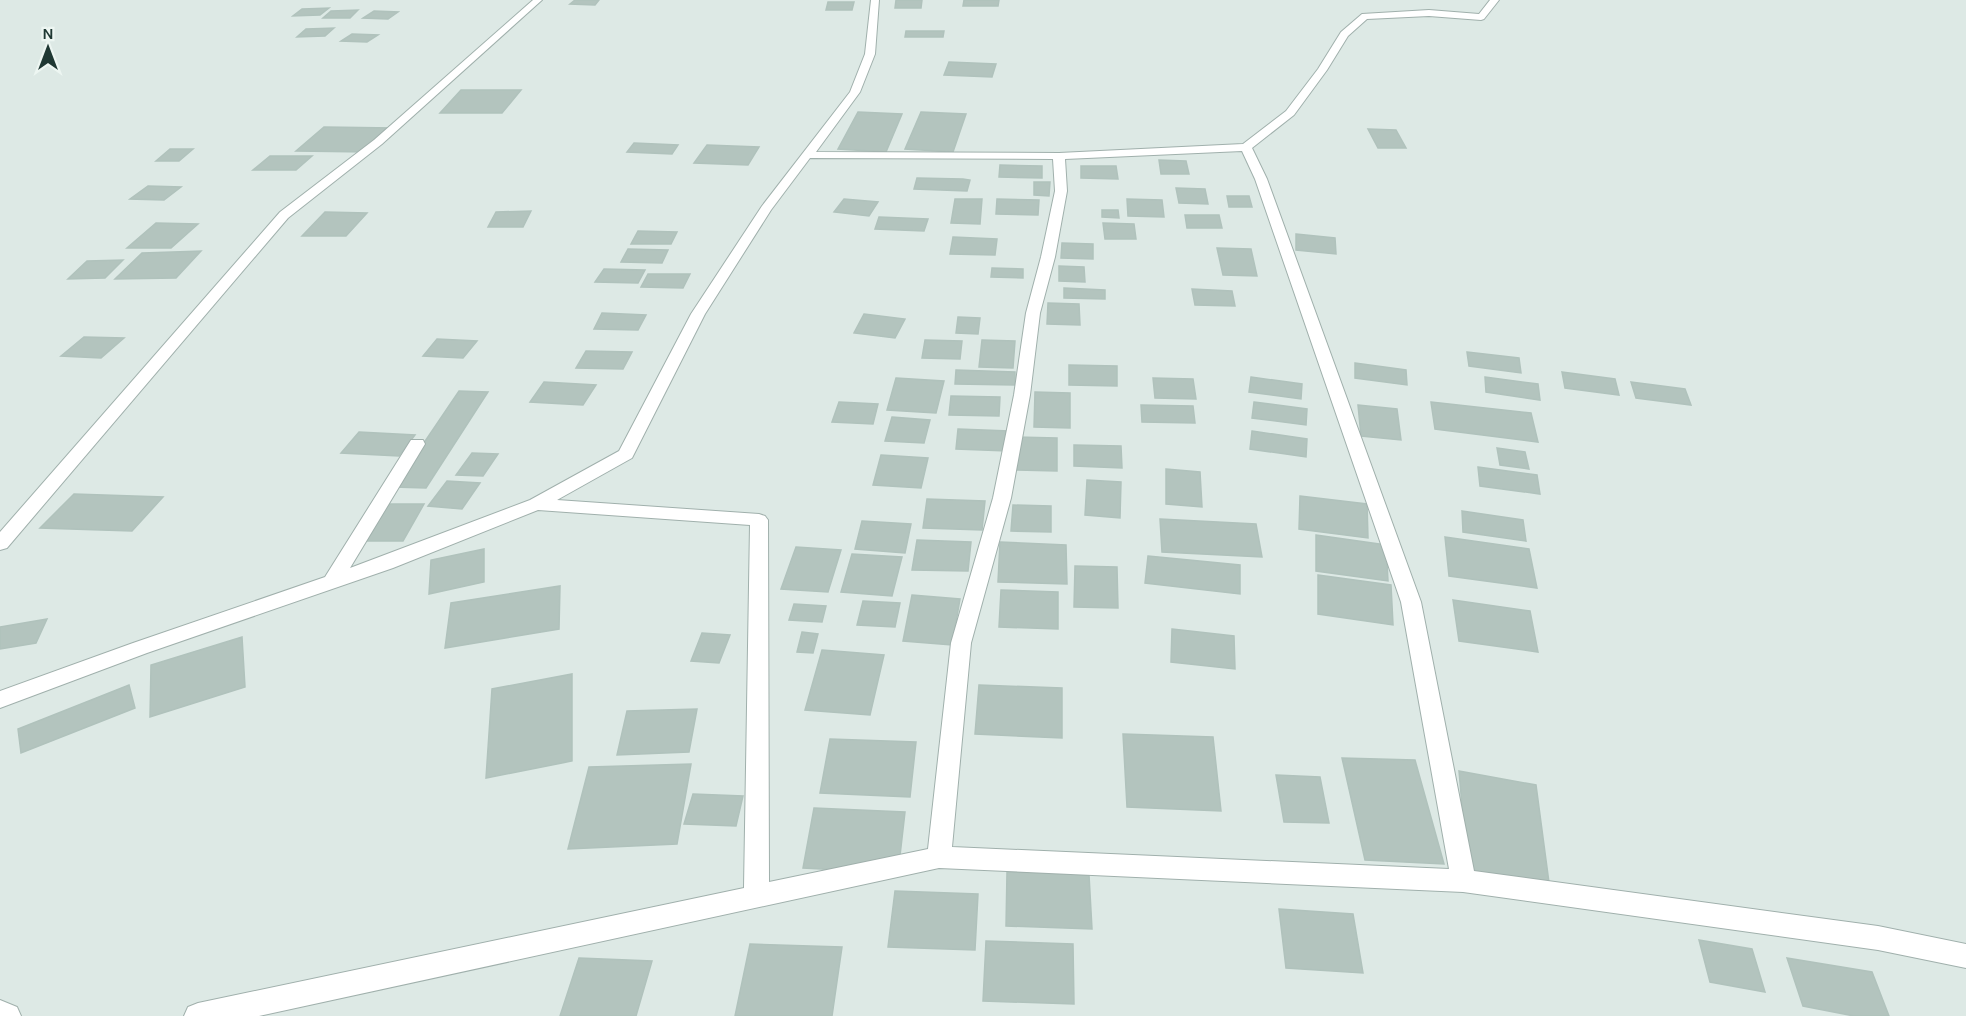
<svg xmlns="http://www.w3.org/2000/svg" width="1966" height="1016" font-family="Karla,sans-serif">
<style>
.building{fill:#b3c4be;stroke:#b0c2bc;stroke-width:1.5}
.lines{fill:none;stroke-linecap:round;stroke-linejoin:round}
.minor-casing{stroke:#a0b0ac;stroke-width:2}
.minor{fill:#fff;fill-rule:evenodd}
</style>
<rect width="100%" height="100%" fill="#dde9e5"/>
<path class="building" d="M 575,0 L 599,0 L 595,5 L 570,4 Z
M 896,0 L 922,0 L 921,8 L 895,8 Z
M 964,0 L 999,0 L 998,6 L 963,6 Z
M 828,2 L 854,2 L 852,10 L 826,10 Z
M 329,8 L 320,15 L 293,16 L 302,9 Z
M 358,10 L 350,18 L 323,18 L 331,11 Z
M 374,11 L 398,12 L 388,19 L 363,18 Z
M 334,28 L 325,36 L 297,37 L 306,29 Z
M 906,31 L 944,31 L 943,37 L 905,37 Z
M 352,34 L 378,35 L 367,42 L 341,41 Z
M 949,62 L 996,64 L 992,77 L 944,75 Z
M 461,90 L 521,90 L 502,113 L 440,113 Z
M 858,112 L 902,114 L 886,152 L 838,149 Z
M 921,112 L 966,114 L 953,152 L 905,149 Z
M 324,127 L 393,128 L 368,152 L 296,151 Z
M 1368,129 L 1396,130 L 1406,148 L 1378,148 Z
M 634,143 L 678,145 L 672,154 L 627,152 Z
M 707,145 L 759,147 L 748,165 L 694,163 Z
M 170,149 L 193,149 L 179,161 L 156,161 Z
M 270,156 L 312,156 L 296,170 L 253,170 Z
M 1159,160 L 1186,161 L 1189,174 L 1161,174 Z
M 1000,165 L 1042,166 L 1042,178 L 999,177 Z
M 1081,166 L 1116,166 L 1118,179 L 1081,178 Z
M 917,178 L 963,179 L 970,180 L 967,191 L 914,189 Z
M 1034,182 L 1050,182 L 1049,196 L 1034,195 Z
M 148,186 L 181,187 L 164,200 L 130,199 Z
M 1176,188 L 1205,189 L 1208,204 L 1179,203 Z
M 1227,196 L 1249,196 L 1252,207 L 1229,207 Z
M 844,199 L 878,202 L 869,216 L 834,212 Z
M 955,199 L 982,199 L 980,224 L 951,223 Z
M 997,199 L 1039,200 L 1038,215 L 996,214 Z
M 1127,199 L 1162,200 L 1164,217 L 1128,216 Z
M 1102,210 L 1118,210 L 1119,218 L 1102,217 Z
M 531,211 L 523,227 L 488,227 L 496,212 Z
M 325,212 L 367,213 L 346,236 L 302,236 Z
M 1185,215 L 1219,215 L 1222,228 L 1187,228 Z
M 879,217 L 928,219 L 924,231 L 875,229 Z
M 156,223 L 198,224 L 171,248 L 127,248 Z
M 1103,223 L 1134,224 L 1136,239 L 1105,239 Z
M 638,231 L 677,232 L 671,244 L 631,244 Z
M 1296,234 L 1335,238 L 1336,254 L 1296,250 Z
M 953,237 L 997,239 L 995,255 L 950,254 Z
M 1062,243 L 1093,244 L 1093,259 L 1061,258 Z
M 1217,248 L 1251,249 L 1257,276 L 1223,275 Z
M 628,249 L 668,250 L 662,263 L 621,262 Z
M 201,251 L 176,278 L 115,279 L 142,253 Z
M 123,260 L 105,278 L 68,279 L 87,261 Z
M 1059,266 L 1084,267 L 1085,282 L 1059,281 Z
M 992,268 L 1023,269 L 1023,278 L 991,277 Z
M 604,269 L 645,270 L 638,283 L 595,282 Z
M 648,274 L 690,274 L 683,288 L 641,287 Z
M 1064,288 L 1105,290 L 1105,299 L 1064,298 Z
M 1192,289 L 1232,291 L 1235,306 L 1195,305 Z
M 1048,303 L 1079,304 L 1080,325 L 1047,324 Z
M 602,313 L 646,315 L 638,330 L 594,329 Z
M 864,314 L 905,319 L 895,338 L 854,333 Z
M 958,317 L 980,318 L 978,334 L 956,333 Z
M 84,337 L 124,338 L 101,358 L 61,356 Z
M 437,339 L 477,341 L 463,358 L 423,356 Z
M 925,340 L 962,341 L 960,359 L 922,358 Z
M 982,340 L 1015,341 L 1013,368 L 979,367 Z
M 586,351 L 632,352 L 623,369 L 576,368 Z
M 1467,352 L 1519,358 L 1521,373 L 1469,366 Z
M 1355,363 L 1406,370 L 1407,385 L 1355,378 Z
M 1069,365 L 1117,366 L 1117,386 L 1069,385 Z
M 956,370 L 1015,372 L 1015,385 L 955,384 Z
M 1562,372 L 1615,379 L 1619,395 L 1565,388 Z
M 1251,377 L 1302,384 L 1301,399 L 1249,392 Z
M 1485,377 L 1538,384 L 1540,400 L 1486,392 Z
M 896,378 L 944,381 L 936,413 L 887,410 Z
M 1153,378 L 1193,379 L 1196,399 L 1155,398 Z
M 544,382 L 596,385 L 583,405 L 530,402 Z
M 1631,382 L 1685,389 L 1691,405 L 1636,398 Z
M 459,391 L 488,392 L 426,488 L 394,487 Z
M 1035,392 L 1070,393 L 1070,428 L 1034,427 Z
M 951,396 L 1000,397 L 999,416 L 949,415 Z
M 839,402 L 878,404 L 873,424 L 832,422 Z
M 1254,402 L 1307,409 L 1306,425 L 1252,418 Z
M 1431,402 L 1531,413 L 1538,442 L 1435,429 Z
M 1141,405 L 1193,406 L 1195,423 L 1142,422 Z
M 1358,405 L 1397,409 L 1401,440 L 1361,436 Z
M 892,417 L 930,420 L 924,443 L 885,441 Z
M 958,429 L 1009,431 L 1007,451 L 956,449 Z
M 1252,431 L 1307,439 L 1306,457 L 1250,449 Z
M 359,432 L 415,435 L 399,456 L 341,453 Z
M 1016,437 L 1057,438 L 1057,471 L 1015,470 Z
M 1074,445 L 1121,446 L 1122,468 L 1074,466 Z
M 1497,448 L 1525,452 L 1529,469 L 1500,465 Z
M 472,453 L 498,454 L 483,476 L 456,475 Z
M 881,455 L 928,458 L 921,488 L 873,485 Z
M 1478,467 L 1537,475 L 1540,494 L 1480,486 Z
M 1166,469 L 1200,472 L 1202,507 L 1166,504 Z
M 1087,480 L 1121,482 L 1120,518 L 1085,515 Z
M 447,481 L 480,483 L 462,509 L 428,506 Z
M 74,494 L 163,497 L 132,531 L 40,528 Z
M 1300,496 L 1367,504 L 1368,538 L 1299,529 Z
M 927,499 L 985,501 L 982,530 L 923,528 Z
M 374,504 L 424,504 L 403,541 L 352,541 Z
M 1013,505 L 1051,506 L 1051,532 L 1011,531 Z
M 1462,511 L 1523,520 L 1526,541 L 1463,532 Z
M 1160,519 L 1256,524 L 1262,557 L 1162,552 Z
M 862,521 L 911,524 L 905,553 L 855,549 Z
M 1316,535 L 1386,545 L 1388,581 L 1316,571 Z
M 1445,537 L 1529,549 L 1537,588 L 1449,576 Z
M 917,540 L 971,542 L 968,571 L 912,570 Z
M 1000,542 L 1066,545 L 1067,584 L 998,582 Z
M 796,547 L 841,550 L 828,592 L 781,589 Z
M 484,549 L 484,582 L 429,594 L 431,560 Z
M 852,554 L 902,557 L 892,596 L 841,592 Z
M 1148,556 L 1240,565 L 1240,594 L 1145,583 Z
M 1075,566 L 1117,567 L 1118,608 L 1074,607 Z
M 1318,575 L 1391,585 L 1393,625 L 1318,614 Z
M 560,586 L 559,629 L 445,648 L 451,603 Z
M 1001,590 L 1058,592 L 1058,629 L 999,627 Z
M 912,595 L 960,599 L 952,645 L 903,641 Z
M 1453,600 L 1530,611 L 1538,652 L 1459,641 Z
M 863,601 L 900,603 L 895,627 L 857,625 Z
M 794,604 L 826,606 L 822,622 L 789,620 Z
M 47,619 L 36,643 L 0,649 L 0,627 Z
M 1172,629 L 1234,636 L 1235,669 L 1171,662 Z
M 802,632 L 818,634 L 813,653 L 797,652 Z
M 702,633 L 730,635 L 719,663 L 691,661 Z
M 242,637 L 245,687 L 150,717 L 151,665 Z
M 822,650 L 884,655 L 870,715 L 805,710 Z
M 572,674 L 572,761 L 486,778 L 492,689 Z
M 129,685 L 135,708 L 21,753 L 18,729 Z
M 979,685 L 1062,688 L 1062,738 L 975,734 Z
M 697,709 L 689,752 L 617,755 L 627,711 Z
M 1123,734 L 1213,737 L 1221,811 L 1127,807 Z
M 830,739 L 916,742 L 910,797 L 820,793 Z
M 1342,758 L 1415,760 L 1444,864 L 1365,860 Z
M 691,764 L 677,844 L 568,849 L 589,767 Z
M 1459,771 L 1536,785 L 1550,890 L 1468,874 Z
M 1276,775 L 1320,777 L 1329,823 L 1284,822 Z
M 693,794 L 743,796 L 736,826 L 684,824 Z
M 814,808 L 905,812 L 898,873 L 803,868 Z
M 1007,872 L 1089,875 L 1092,929 L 1006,926 Z
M 895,891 L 978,894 L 975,950 L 888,947 Z
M 1279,909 L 1353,914 L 1363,973 L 1286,968 Z
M 1699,940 L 1752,949 L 1765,992 L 1710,982 Z
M 986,941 L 1073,944 L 1074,1004 L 983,1001 Z
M 750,944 L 842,947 L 832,1016 L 735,1016 Z
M 579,958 L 652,961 L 636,1016 L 560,1016 Z
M 1787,958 L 1872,972 L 1889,1016 L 1854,1016 L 1803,1006 Z"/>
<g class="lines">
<defs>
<path id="minor" d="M 533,0 L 542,0 L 382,144 L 288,218 L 7,548 L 0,550 L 0,532 L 280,212 L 374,140 Z
M 871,0 L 879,0 L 875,54 L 860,92 L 816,152 L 1059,153 L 1243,144 L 1286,111 L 1318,69 L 1341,32 L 1362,14 L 1429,10 L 1479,14 L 1490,0 L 1499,0 L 1484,19 L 1481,20 L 1429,16 L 1367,19 L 1348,36 L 1327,70 L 1294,115 L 1252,148 L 1267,179 L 1421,602 L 1474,871 L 1878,926 L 1966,944 L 1966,968 L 1878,950 L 1463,892 L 939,868 L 259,1016 L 184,1016 L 188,1007 L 198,1003 L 744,888 L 750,525 L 538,510 L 393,568 L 147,653 L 0,708 L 0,691 L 133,643 L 325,577 L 411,440 L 423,440 L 425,444 L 350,568 L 530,500 L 619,451 L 691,314 L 762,206 L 850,92 L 865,54 ZM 1242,151 L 1255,179 L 1401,602 L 1449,869 L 952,847 L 971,643 L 1011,498 L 1030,395 L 1040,313 L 1055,257 L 1067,191 L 1065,159 ZM 810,158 L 1053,159 L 1055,191 L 1041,257 L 1026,313 L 1014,395 L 993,498 L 951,643 L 928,849 L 769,882 L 768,520 L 765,516 L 759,514 L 557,500 L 632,458 L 705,314 L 771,210 Z
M 0,1000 L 17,1007 L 21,1016 L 0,1016 Z"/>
</defs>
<use href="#minor" class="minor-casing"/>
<use href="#minor" class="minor"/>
</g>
<g transform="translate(48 48)" stroke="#edf6f2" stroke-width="4.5" paint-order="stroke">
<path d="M0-4.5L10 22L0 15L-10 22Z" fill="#1f3833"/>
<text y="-9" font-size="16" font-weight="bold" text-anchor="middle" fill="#1f3833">N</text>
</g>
</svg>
